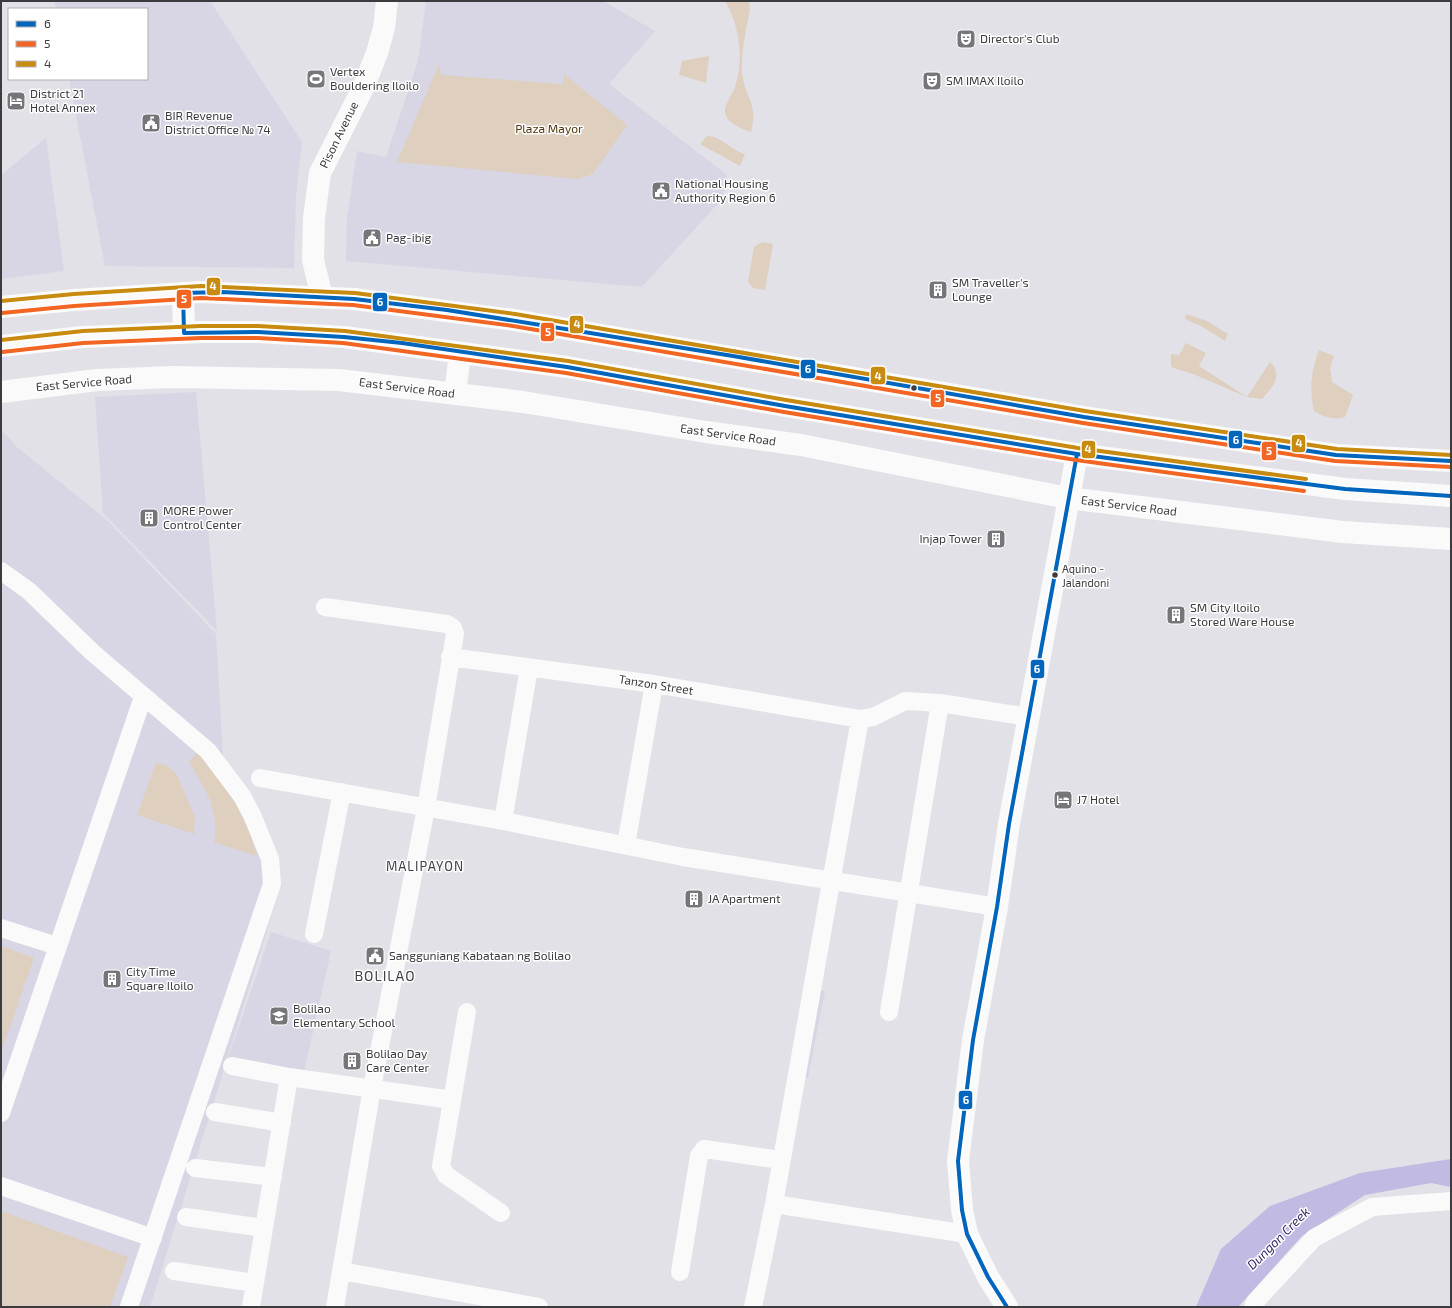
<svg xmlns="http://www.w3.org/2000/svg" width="1452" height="1308" font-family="'Exo 2',sans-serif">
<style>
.built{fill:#d8d6e4}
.green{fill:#dfcfbe}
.water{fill:#c1bae3}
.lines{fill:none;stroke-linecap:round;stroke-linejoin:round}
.street{stroke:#fafafb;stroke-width:18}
.secondary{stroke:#fafafb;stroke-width:22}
.highway{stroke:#fafafb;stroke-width:22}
.bus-1-casing{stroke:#fff;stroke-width:7}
.bus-2-casing{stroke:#fff;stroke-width:7}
.bus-3-casing{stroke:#fff;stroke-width:7}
.bus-1{stroke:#0065bd;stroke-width:4}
.bus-2{stroke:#f26522;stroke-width:4}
.bus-3{stroke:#c88b10;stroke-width:4}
.bus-dot{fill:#3c3b40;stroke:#fff;stroke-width:1.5}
.labels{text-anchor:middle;stroke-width:3;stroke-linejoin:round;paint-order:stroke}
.bus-label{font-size:11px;fill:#3c3b40;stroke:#fff;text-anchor:start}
.poi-label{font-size:12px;fill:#3c3b40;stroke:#fff;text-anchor:start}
.park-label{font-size:12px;fill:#543811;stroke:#fff}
.street-label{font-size:12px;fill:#3c3b40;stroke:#fff}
.neighbourhood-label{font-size:13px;letter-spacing:1px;fill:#41404a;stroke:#fff}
.water-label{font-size:13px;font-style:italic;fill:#392768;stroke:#fff}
.quarter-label{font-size:14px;letter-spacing:1px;fill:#41404a;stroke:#fff}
.line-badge{stroke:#fff;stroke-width:1.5}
.badge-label{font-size:11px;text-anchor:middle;font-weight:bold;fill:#fff}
</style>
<rect width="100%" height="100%" fill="#e1e1e7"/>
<path class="built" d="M 54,1 L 210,1 L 302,142 L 296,196 L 294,268 L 105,266 L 69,79 L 147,79 L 147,9 L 56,9 Z
M 426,1 L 603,1 L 655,31 L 609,84 L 727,175 L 723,198 L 642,287 L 346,261 L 347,218 L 357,151 L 386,157 L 418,61 Z
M 46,138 L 64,271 L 1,279 L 1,175 Z
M 196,392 L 217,631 L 103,513 L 95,397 Z
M 1,429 L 17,447 L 108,521 L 216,634 L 223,756 L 256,819 L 281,886 L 150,1307 L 1,1307 Z
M 271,932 L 331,951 L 303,1076 L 228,1059 Z
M 817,990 L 825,991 L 808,1078 L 801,1075 Z"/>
<path class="green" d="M 725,1 L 749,1 L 750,10 C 746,30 741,51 742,72 C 744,97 759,103 751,132 C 742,129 728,124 725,113 C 724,105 732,95 735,87 C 744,58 740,27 725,1 Z
M 709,56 L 706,83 L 679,75 L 682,61 Z
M 439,64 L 441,75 L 563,84 L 564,74 L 627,125 L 593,174 L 578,179 L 397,162 Z
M 707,136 C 719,135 731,150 745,154 L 740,166 L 700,144 Z
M 762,242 L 773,244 L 765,290 L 753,288 L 748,282 L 754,247 Z
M 1186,314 L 1205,320 L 1228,334 L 1225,341 L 1201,326 L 1185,319 Z
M 1186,343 L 1206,353 L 1199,366 L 1247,397 L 1270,362 C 1284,377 1272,387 1262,399 L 1247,397 L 1193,374 L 1171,367 L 1171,354 L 1179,355 Z
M 1319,350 L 1334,356 L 1330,368 L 1332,382 L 1353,395 L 1345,417 C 1333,420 1324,417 1314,411 C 1309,389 1311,371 1319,350 Z
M 199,751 L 235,803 L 249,829 L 257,856 L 214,842 C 220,810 205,789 189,762 Z
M 156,763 L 166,765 L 176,773 L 195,817 L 194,834 L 137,815 Z
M 1,946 L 34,958 L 1,1053 Z
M 1,1211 L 128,1257 L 110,1307 L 1,1307 Z"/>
<path class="water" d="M 1451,1159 L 1451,1187 L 1431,1183 L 1365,1195 L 1302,1236 L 1238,1307 L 1196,1307 L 1221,1249 L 1270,1206 L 1360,1173 Z"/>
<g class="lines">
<path class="street" d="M 1,571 L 29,591 L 92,652 L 208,751 L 242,796 L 252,815 L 270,859 L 272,884 L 129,1307
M 325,607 L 447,624 L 453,628 L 455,634 L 426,808 L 372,1088 L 335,1307
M 450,657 L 654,684 L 860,719 L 873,717 L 905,701 L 940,703 L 1028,717
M 260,778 L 503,821 L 683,857 L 997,907
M 503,821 L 529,668
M 626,845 L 654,684
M 1,928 L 57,946
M 314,934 L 342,792
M 467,1012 L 441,1166 L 446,1175 L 501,1213
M 889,1012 L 940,703
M 232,1066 L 289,1077 L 452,1100
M 215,1112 L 282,1123
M 1,1113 L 143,697
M 195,1168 L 273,1177
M 1,1186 L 153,1238
M 774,1204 L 967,1234
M 186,1217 L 264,1228
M 174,1271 L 255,1283
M 341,1271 L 539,1307
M 680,1272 L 699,1156 L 704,1149 L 781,1160
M 251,1307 L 289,1077
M 753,1307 L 774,1204 L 860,719
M 1253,1307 L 1255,1302 L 1314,1238 L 1372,1207 L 1451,1201"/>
<path class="secondary" d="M 322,297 L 313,260 L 314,218 L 320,173 L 364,86 L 377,53 L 384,28 L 387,1
M 1,392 L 97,380 L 173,377 L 339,380 L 523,402 L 706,432 L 801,445 L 1068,498 L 1343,532 L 1451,539
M 1007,1307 L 988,1277 L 967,1234 L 962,1210 L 958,1161 L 973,1040 L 997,907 L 1009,824 L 1077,454"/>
<path class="highway" d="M 183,293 L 184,333
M 1,307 L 74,300 L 201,292 L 354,299 L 514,320 L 1084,417 L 1336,455 L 1451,461
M 1,346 L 83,337 L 201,332 L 258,332 L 344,337 L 567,367 L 785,406 L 1077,454 L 1345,489 L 1451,496
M 455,394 L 460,353"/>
<defs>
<path id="bus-1" d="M 1451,461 L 1336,455 L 1084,417 L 733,356 L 447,310 L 354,299 L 222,292 L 183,293 L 184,333 L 258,332 L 344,337 L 402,343 L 567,367 L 785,406 L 1077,454 L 1345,489 L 1451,496
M 1007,1307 L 988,1277 L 967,1234 L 962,1210 L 958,1161 L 973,1040 L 997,907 L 1009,824 L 1077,454"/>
<path id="bus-2" d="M 2,313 L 74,306 L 201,298 L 353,305 L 513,326 L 1083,423 L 1335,461 L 1451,467
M 2,352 L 83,343 L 201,338 L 258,338 L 343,343 L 566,373 L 784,412 L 1076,460 L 1304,491"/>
<path id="bus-3" d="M 1,301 L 74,294 L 201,286 L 355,293 L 515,314 L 1085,411 L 1337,449 L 1451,455
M 1,340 L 83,331 L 201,326 L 258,326 L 345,331 L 568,361 L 786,400 L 1078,448 L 1306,479"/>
</defs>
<use href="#bus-1" class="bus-1-casing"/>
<use href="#bus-2" class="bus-2-casing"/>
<use href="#bus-3" class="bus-3-casing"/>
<use href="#bus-1" class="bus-1"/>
<use href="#bus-2" class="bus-2"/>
<use href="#bus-3" class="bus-3"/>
</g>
<defs>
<symbol id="theatre-square" viewBox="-11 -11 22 22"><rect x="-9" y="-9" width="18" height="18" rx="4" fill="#76757a" stroke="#fff"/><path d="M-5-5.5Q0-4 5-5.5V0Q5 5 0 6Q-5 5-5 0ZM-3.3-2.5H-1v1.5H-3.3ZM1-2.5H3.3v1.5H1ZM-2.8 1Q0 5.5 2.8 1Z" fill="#fff"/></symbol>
<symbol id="stadium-square" viewBox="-11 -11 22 22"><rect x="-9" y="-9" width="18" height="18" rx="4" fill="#76757a" stroke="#fff"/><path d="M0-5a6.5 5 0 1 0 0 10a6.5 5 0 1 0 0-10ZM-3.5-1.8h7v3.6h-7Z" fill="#fff"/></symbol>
<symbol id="hotel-square" viewBox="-11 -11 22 22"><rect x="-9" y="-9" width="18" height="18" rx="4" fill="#76757a" stroke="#fff"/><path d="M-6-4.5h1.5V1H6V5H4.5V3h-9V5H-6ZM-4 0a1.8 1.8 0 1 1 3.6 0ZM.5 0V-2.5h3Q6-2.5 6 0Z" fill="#fff"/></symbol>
<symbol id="civic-square" viewBox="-11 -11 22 22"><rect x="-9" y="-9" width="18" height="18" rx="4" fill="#76757a" stroke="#fff"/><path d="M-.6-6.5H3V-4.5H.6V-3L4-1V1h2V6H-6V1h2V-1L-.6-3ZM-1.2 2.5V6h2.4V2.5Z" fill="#fff"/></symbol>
<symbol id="building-square" viewBox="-11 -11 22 22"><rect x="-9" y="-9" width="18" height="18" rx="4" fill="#76757a" stroke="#fff"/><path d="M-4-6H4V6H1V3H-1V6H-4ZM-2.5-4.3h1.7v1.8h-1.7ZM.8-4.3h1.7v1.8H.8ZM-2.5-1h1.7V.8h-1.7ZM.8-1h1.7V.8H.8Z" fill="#fff"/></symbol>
<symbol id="school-square" viewBox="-11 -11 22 22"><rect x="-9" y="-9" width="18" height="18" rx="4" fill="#76757a" stroke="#fff"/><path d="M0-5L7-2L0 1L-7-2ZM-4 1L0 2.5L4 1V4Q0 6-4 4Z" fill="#fff"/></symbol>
</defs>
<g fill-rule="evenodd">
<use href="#theatre-square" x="955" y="28" width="22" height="22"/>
<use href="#stadium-square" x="305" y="68" width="22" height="22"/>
<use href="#theatre-square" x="921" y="70" width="22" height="22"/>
<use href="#hotel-square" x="5" y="90" width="22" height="22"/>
<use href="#civic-square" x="140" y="112" width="22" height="22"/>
<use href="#civic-square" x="650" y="180" width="22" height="22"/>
<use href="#civic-square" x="361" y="227" width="22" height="22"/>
<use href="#building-square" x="927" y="279" width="22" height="22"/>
<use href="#building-square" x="138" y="507" width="22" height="22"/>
<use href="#building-square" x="985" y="528" width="22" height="22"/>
<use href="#building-square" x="1165" y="604" width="22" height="22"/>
<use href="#hotel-square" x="1052" y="789" width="22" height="22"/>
<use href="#building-square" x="683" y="888" width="22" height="22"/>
<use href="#civic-square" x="364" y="945" width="22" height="22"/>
<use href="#building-square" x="101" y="968" width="22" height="22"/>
<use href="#school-square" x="268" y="1005" width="22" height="22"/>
<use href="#building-square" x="341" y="1050" width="22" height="22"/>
</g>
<g class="bus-dot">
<circle cx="914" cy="388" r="3.5"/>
<circle cx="1055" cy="575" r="3.5"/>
</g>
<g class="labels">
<g class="bus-label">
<text x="1062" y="573">Aquino -<tspan x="1062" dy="14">Jalandoni</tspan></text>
</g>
<g class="poi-label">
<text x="980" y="43">Director's Club</text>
<text x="330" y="76">Vertex<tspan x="330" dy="14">Bouldering Iloilo</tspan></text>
<text x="946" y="85">SM IMAX Iloilo</text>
<text x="30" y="98">District 21<tspan x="30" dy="14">Hotel Annex</tspan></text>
<text x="165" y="120">BIR Revenue<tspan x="165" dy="14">District Office № 74</tspan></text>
<text x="675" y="188">National Housing<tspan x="675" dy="14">Authority Region 6</tspan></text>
<text x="386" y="242">Pag-ibig</text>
<text x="952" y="287">SM Traveller's<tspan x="952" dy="14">Lounge</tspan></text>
<text x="163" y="515">MORE Power<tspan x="163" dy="14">Control Center</tspan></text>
<text x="982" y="543" text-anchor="end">Injap Tower</text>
<text x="1190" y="612">SM City Iloilo<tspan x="1190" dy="14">Stored Ware House</tspan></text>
<text x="1077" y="804">J7 Hotel</text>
<text x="708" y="903">JA Apartment</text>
<text x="389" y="960">Sangguniang Kabataan ng Bolilao</text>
<text x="126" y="976">City Time<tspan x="126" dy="14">Square Iloilo</tspan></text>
<text x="293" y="1013">Bolilao<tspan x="293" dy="14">Elementary School</tspan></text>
<text x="366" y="1058">Bolilao Day<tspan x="366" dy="14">Care Center</tspan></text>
</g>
<g class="park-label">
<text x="549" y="133">Plaza Mayor</text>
</g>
<g class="street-label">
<text transform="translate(339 135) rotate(-64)" y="4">Pison Avenue</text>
<text transform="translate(84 383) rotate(-5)" y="4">East Service Road</text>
<text transform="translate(407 388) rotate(7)" y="4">East Service Road</text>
<text transform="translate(728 435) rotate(8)" y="4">East Service Road</text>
<text transform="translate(1129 506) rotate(7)" y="4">East Service Road</text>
<text transform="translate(656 685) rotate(9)" y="4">Tanzon Street</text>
</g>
<g class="neighbourhood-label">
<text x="425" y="871">MALIPAYON</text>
</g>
<g class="water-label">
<text transform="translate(1278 1238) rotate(-45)" y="5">Dungon Creek</text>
</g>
<g class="quarter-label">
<text x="385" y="981">BOLILAO</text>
</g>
</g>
<g class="line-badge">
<rect x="206" y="277" width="15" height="19" rx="4" fill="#c88b10"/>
<rect x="176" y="289" width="16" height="20" rx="4" fill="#f26522"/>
<rect x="372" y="292" width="16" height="20" rx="4" fill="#0065bd"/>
<rect x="569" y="315" width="15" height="19" rx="4" fill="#c88b10"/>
<rect x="540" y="322" width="15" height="20" rx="4" fill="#f26522"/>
<rect x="800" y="359" width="16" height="20" rx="4" fill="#0065bd"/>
<rect x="870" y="366" width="16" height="19" rx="4" fill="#c88b10"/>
<rect x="930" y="389" width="15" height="19" rx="4" fill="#f26522"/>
<rect x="1228" y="430" width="15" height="19" rx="4" fill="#0065bd"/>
<rect x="1291" y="434" width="15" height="19" rx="4" fill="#c88b10"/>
<rect x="1081" y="440" width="15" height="19" rx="4" fill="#c88b10"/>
<rect x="1261" y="441" width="16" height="20" rx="4" fill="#f26522"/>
<rect x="1030" y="659" width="15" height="20" rx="4" fill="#0065bd"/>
<rect x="958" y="1090" width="15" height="20" rx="4" fill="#0065bd"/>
</g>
<g class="badge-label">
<text x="213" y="290">4</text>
<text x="184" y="303">5</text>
<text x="380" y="306">6</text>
<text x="577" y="328">4</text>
<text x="548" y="336">5</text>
<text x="808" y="373">6</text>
<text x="878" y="380">4</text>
<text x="938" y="402">5</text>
<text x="1236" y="444">6</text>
<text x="1299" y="447">4</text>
<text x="1088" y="453">4</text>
<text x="1269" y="455">5</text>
<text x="1037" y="673">6</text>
<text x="966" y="1104">6</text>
</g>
<rect width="1452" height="1308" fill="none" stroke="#3c3b40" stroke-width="4"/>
<rect x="8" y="8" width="140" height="72" fill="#ffffff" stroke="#b1b1b3"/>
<rect x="16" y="21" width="20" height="6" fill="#0065bd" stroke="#b1b1b3"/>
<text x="44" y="28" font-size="12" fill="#3c3b40">6</text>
<rect x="16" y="41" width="20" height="6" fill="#f26522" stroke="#b1b1b3"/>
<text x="44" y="48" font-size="12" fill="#3c3b40">5</text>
<rect x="16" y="61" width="20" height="6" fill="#c88b10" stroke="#b1b1b3"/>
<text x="44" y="68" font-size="12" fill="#3c3b40">4</text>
</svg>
